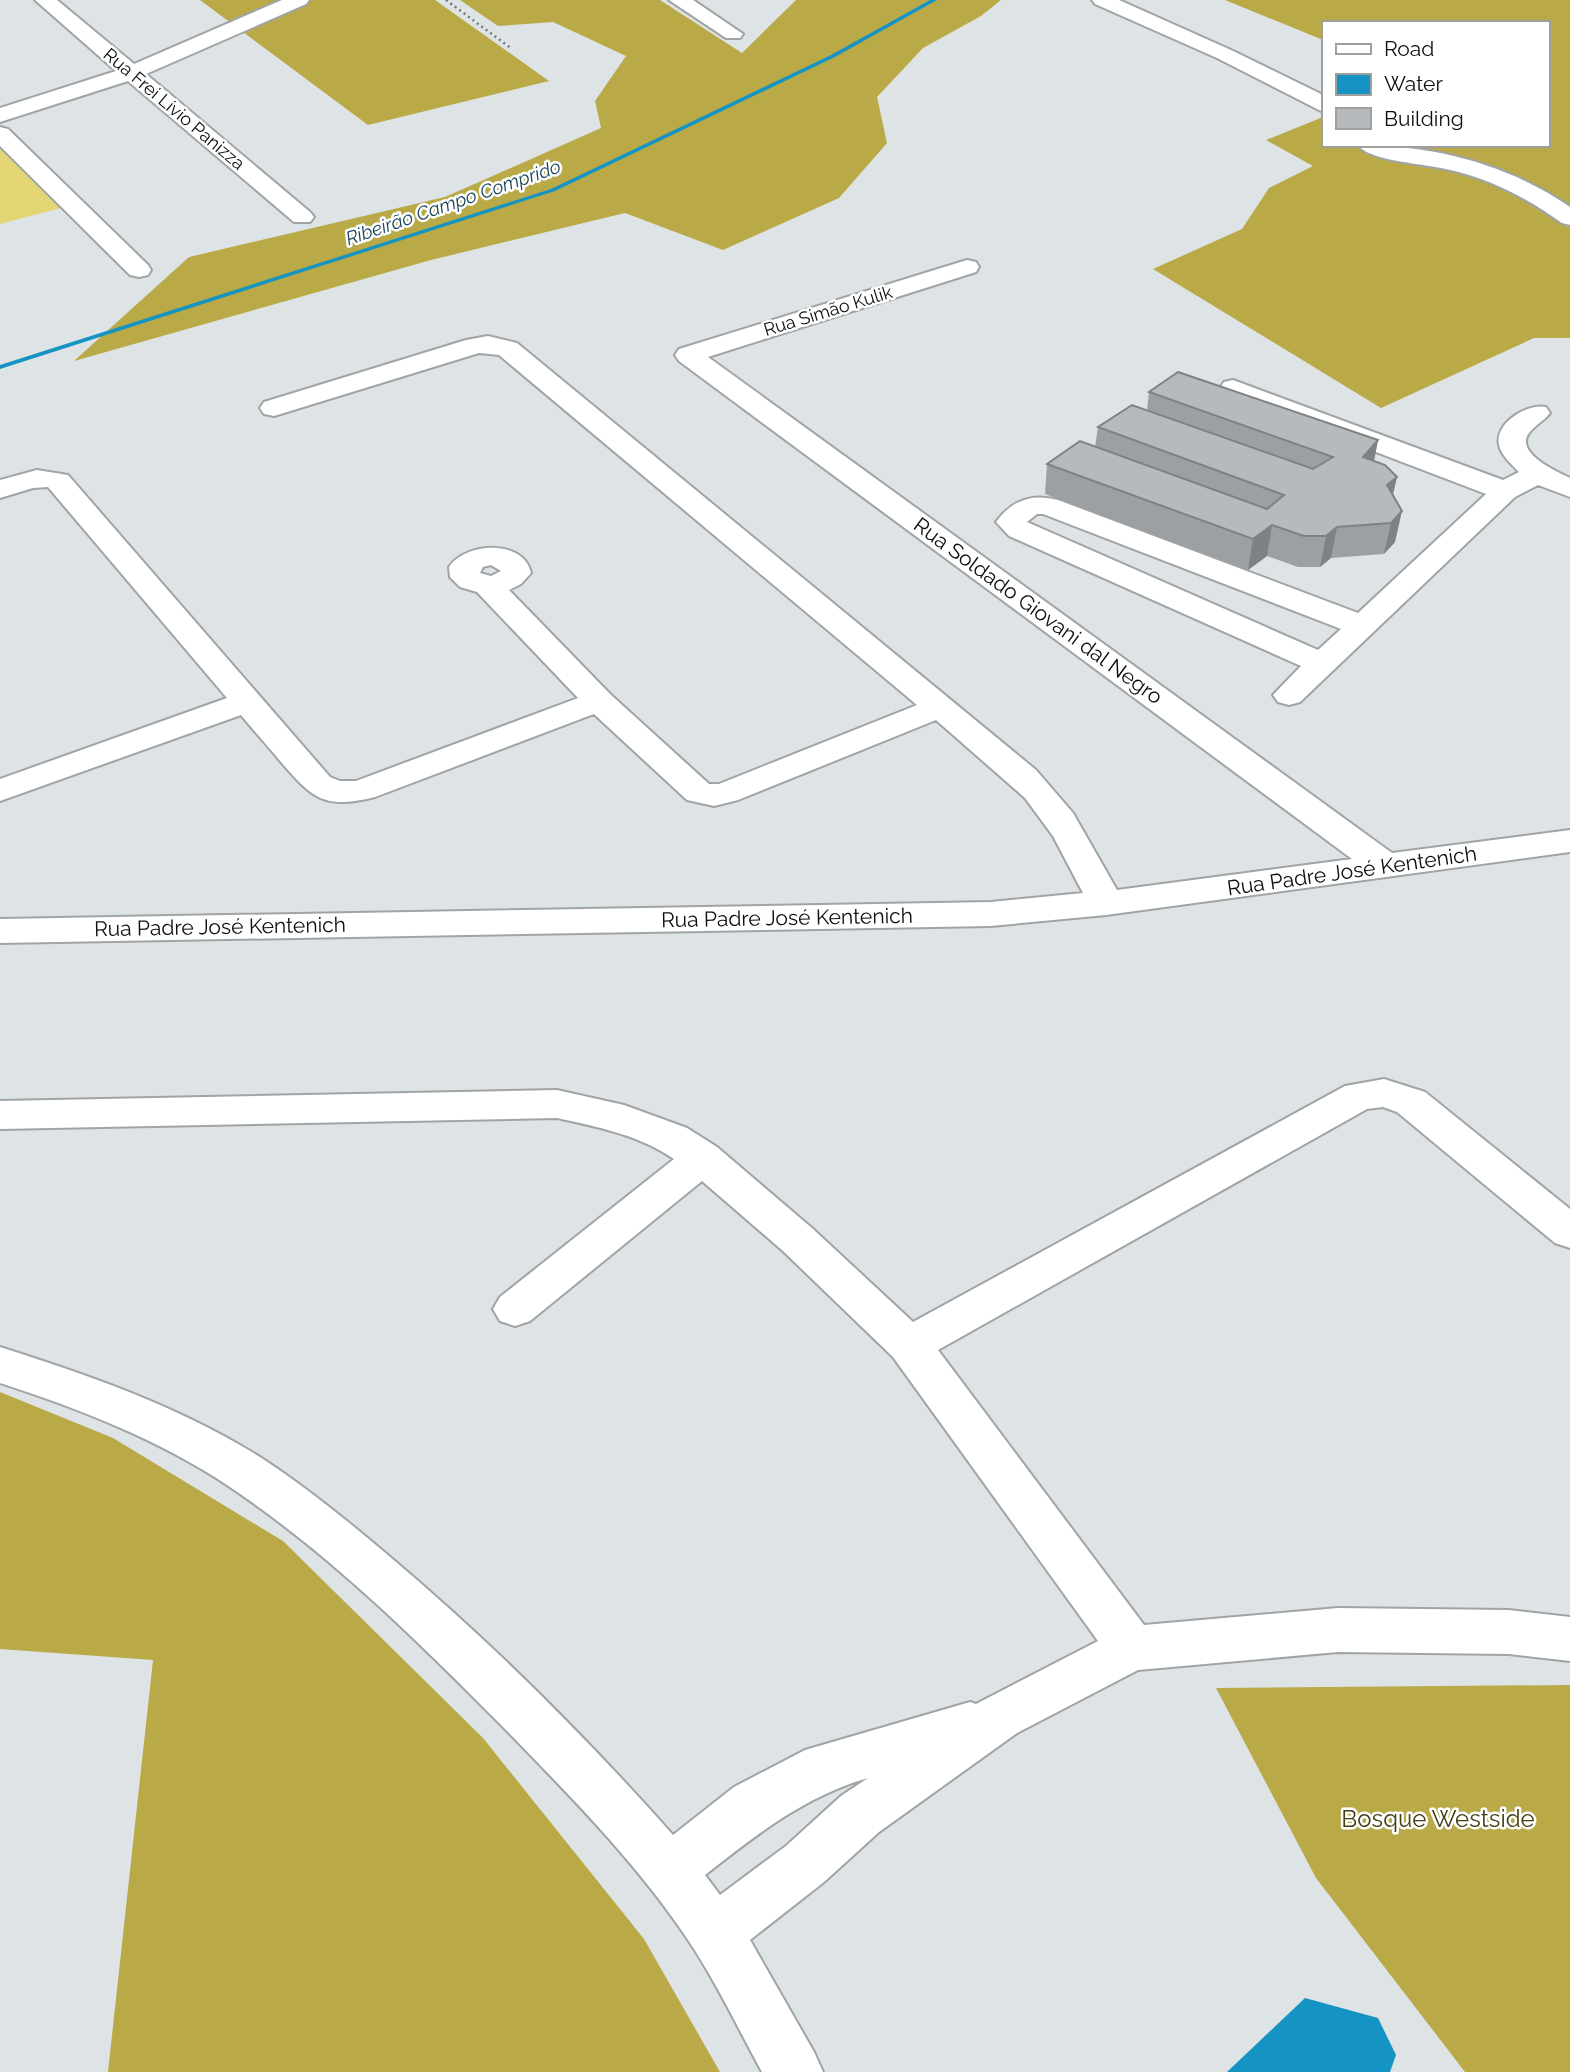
<svg xmlns="http://www.w3.org/2000/svg" width="1570" height="2072" font-family="Raleway,sans-serif">
<style>
.green{fill:#e3d573}
.forest{fill:#b9aa47}
.water{fill:#1594c3}
.lines{fill:none;stroke-linecap:round;stroke-linejoin:round}
.stream{fill:#1594c3;fill-rule:evenodd}
.minor-casing{stroke:#a0a4a6;stroke-width:4}
.path{stroke:#747779;stroke-width:2.5;stroke-dasharray:2 3.5;stroke-linecap:butt}
.minor{fill:#fff;fill-rule:evenodd}
.wall{fill:#9da0a2}
.shaded-wall{fill:#7f8284}
.building{fill:#b6babc;stroke:#7f8284;stroke-width:2}
.labels{text-anchor:middle;stroke-width:5;stroke-linejoin:round;paint-order:stroke}
.far-street-label{font-size:18px;fill:#0d0e0f;stroke:#fff}
.far-water-label{font-size:19px;font-style:italic;fill:#174559;stroke:#fff}
.street-label{font-size:21px;fill:#0d0e0f;stroke:#fff}
.near-park-label{font-size:24px;fill:#453f15;stroke:#fff}
</style>
<rect width="100%" height="100%" fill="#dee3e5"/>
<path class="green" d="M 0,148 L 61,208 L 0,224 Z"/>
<path class="forest" d="M 200,0 L 435,0 L 549,81 L 368,125 Z
M 460,0 L 660,0 L 742,53 L 796,0 L 1001,0 L 981,16 L 923,48 L 877,97 L 887,143 L 839,198 L 723,250 L 625,213 L 431,260 L 74,361 L 189,257 L 445,197 L 601,128 L 595,101 L 626,56 L 553,22 L 498,26 Z
M 1225,0 L 1570,0 L 1570,338 L 1534,338 L 1381,408 L 1153,269 L 1242,229 L 1269,188 L 1313,166 L 1266,140 L 1323,117 L 1323,145 L 1547,145 L 1547,23 L 1323,23 L 1323,40 Z
M 0,1392 L 113,1438 L 283,1541 L 483,1738 L 644,1939 L 720,2072 L 108,2072 L 153,1660 L 0,1649 Z
M 1570,1685 L 1570,2072 L 1465,2072 L 1316,1878 L 1216,1688 Z"/>
<path class="water" d="M 1305,1998 L 1378,2018 L 1396,2055 L 1390,2072 L 1227,2072 Z"/>
<g class="lines">
<path class="stream" d="M 930,0 L 937,0 L 835,57 L 555,191 L 0,369 L 0,365 L 551,189 L 831,55 Z"/>
<defs>
<path id="minor" d="M 35,0 L 57,0 L 134,64 L 282,0 L 309,0 L 306,4 L 146,74 L 310,212 L 314,217 L 310,222 L 294,222 L 128,81 L 0,122 L 0,108 L 116,71 Z
M 669,0 L 693,0 L 743,34 L 740,38 L 726,38 Z
M 1092,0 L 1119,0 L 1231,50 L 1323,95 L 1323,112 L 1217,58 L 1095,4 Z
M 0,127 L 8,129 L 148,265 L 151,270 L 148,275 L 139,277 L 130,275 L 0,146 Z
M 1358,145 C 1433,145 1508,164 1570,207 L 1570,225 L 1562,223 C 1521,194 1479,173 1429,166 C 1413,163 1367,159 1358,145 Z
M 967,260 L 976,262 L 979,267 L 976,272 L 708,357 L 1392,853 L 1570,830 L 1570,852 L 1106,915 L 991,926 L 0,943 L 0,919 L 991,902 L 1083,893 L 1053,836 L 1025,798 L 936,720 L 738,800 L 714,806 L 687,800 L 594,714 L 375,797 C 324,810 312,798 281,762 C 268,746 254,731 241,715 L 0,801 L 0,779 L 227,698 L 48,487 L 33,488 L 0,498 L 0,480 L 37,470 L 68,475 L 330,777 L 340,781 L 356,781 L 578,698 L 477,592 L 460,587 L 450,577 L 449,567 C 466,542 524,539 531,573 L 521,584 L 509,590 L 610,694 L 709,784 L 719,784 L 917,705 L 499,355 L 479,353 L 274,416 L 264,414 L 260,408 L 264,402 L 466,340 L 488,336 L 517,343 L 1036,770 L 1073,813 L 1117,890 L 1352,859 L 679,361 L 675,355 L 679,349 ZM 491,565 L 501,571 L 491,576 L 480,573 L 483,567 Z
M 1233,380 L 1503,480 L 1519,472 C 1512,465 1501,455 1499,445 C 1494,423 1528,403 1546,407 L 1550,413 C 1544,421 1535,425 1529,433 C 1514,453 1557,472 1570,478 L 1570,497 L 1538,485 L 1515,497 L 1300,702 L 1289,705 L 1278,702 L 1273,695 L 1301,666 L 1009,536 L 996,522 C 1012,500 1032,493 1058,500 L 1358,613 L 1486,494 L 1224,394 L 1220,388 L 1224,382 ZM 1037,514 L 1043,514 L 1341,629 L 1318,650 L 1027,522 Z
M 1384,1079 L 1425,1092 L 1570,1209 L 1570,1248 L 1555,1243 L 1397,1112 L 1383,1107 L 1367,1109 L 938,1350 L 1144,1625 L 1338,1608 L 1509,1610 L 1570,1617 L 1570,1661 L 1509,1654 L 1338,1652 L 1138,1670 L 1017,1733 L 879,1832 L 824,1882 L 750,1940 L 814,2052 L 823,2072 L 762,2072 C 740,2032 720,1990 696,1952 C 645,1872 577,1803 511,1735 C 424,1647 334,1557 230,1487 C 160,1440 80,1409 0,1383 L 0,1347 C 91,1376 181,1407 263,1459 C 307,1488 349,1522 389,1556 C 490,1641 585,1736 673,1835 L 734,1787 L 805,1750 L 970,1702 L 976,1704 L 1098,1641 L 893,1357 L 783,1251 L 702,1181 L 530,1321 L 515,1326 L 500,1321 L 493,1309 L 500,1297 L 674,1159 C 639,1135 598,1127 557,1118 L 0,1129 L 0,1101 L 557,1090 L 624,1105 L 687,1128 L 717,1147 L 813,1229 L 913,1322 L 1345,1086 ZM 868,1778 L 841,1796 L 786,1846 L 720,1895 L 705,1875 C 756,1835 805,1796 868,1778 Z"/>
</defs>
<use href="#minor" class="minor-casing"/>
<path class="path" d="M 446,0 L 512,49"/>
<use href="#minor" class="minor"/>
</g>
<path class="wall" d="M 1149,392 L 1378,440 L 1374,461 L 1393,494 L 1395,542 L 1384,554 L 1331,558 L 1320,567 L 1298,567 L 1267,556 L 1248,570 L 1045,494 L 1047,464 L 1095,447 L 1098,427 L 1147,410 Z"/>
<path class="shaded-wall" d="M 1378,440 L 1372,471 L 1363,457 Z
M 1397,477 L 1390,508 L 1387,485 Z
M 1402,511 L 1395,542 L 1384,554 L 1391,523 Z
M 1272,525 L 1267,556 L 1248,570 L 1253,539 Z
M 1337,527 L 1331,558 L 1320,567 L 1326,536 Z"/>
<path class="building" d="M 1178,372 L 1378,440 L 1363,457 L 1385,465 L 1397,477 L 1387,485 L 1402,511 L 1391,523 L 1337,527 L 1326,536 L 1304,536 L 1272,525 L 1253,539 L 1047,464 L 1080,441 L 1267,509 L 1284,495 L 1098,427 L 1132,405 L 1313,469 L 1333,457 L 1149,392 Z"/>
<g class="labels">
<g class="far-street-label">
<text transform="translate(174 109) rotate(40)" y="6">Rua Frei Lívio Panizza</text>
<text transform="translate(828 311) rotate(-17)" y="6">Rua Simão Kulik</text>
</g>
<g class="far-water-label">
<text transform="translate(453 202) rotate(-19)" y="7">Ribeirão Campo Comprido</text>
</g>
<g class="street-label">
<text transform="translate(1038 611) rotate(36)" y="7">Rua Soldado Giovani dal Negro</text>
<text transform="translate(1352 871) rotate(-8)" y="7">Rua Padre José Kentenich</text>
<text transform="translate(787 918) rotate(-1)" y="7">Rua Padre José Kentenich</text>
<text transform="translate(220 927) rotate(-1)" y="7">Rua Padre José Kentenich</text>
</g>
<g class="near-park-label">
<text x="1438" y="1827">Bosque Westside</text>
</g>
</g>
<rect x="1322" y="21" width="228" height="126" fill="#ffffff" stroke="#9e9f9f" stroke-width="2"/>
<rect x="1336" y="44" width="35" height="10" fill="#ffffff" stroke="#9e9f9f" stroke-width="2"/>
<text x="1384" y="56" font-size="21" fill="#0d0e0f">Road</text>
<rect x="1336" y="74" width="35" height="21" fill="#1594c3" stroke="#9e9f9f" stroke-width="2"/>
<text x="1384" y="91" font-size="21" fill="#0d0e0f">Water</text>
<rect x="1336" y="108" width="35" height="21" fill="#b6babc" stroke="#9e9f9f" stroke-width="2"/>
<text x="1384" y="126" font-size="21" fill="#0d0e0f">Building</text>
</svg>
